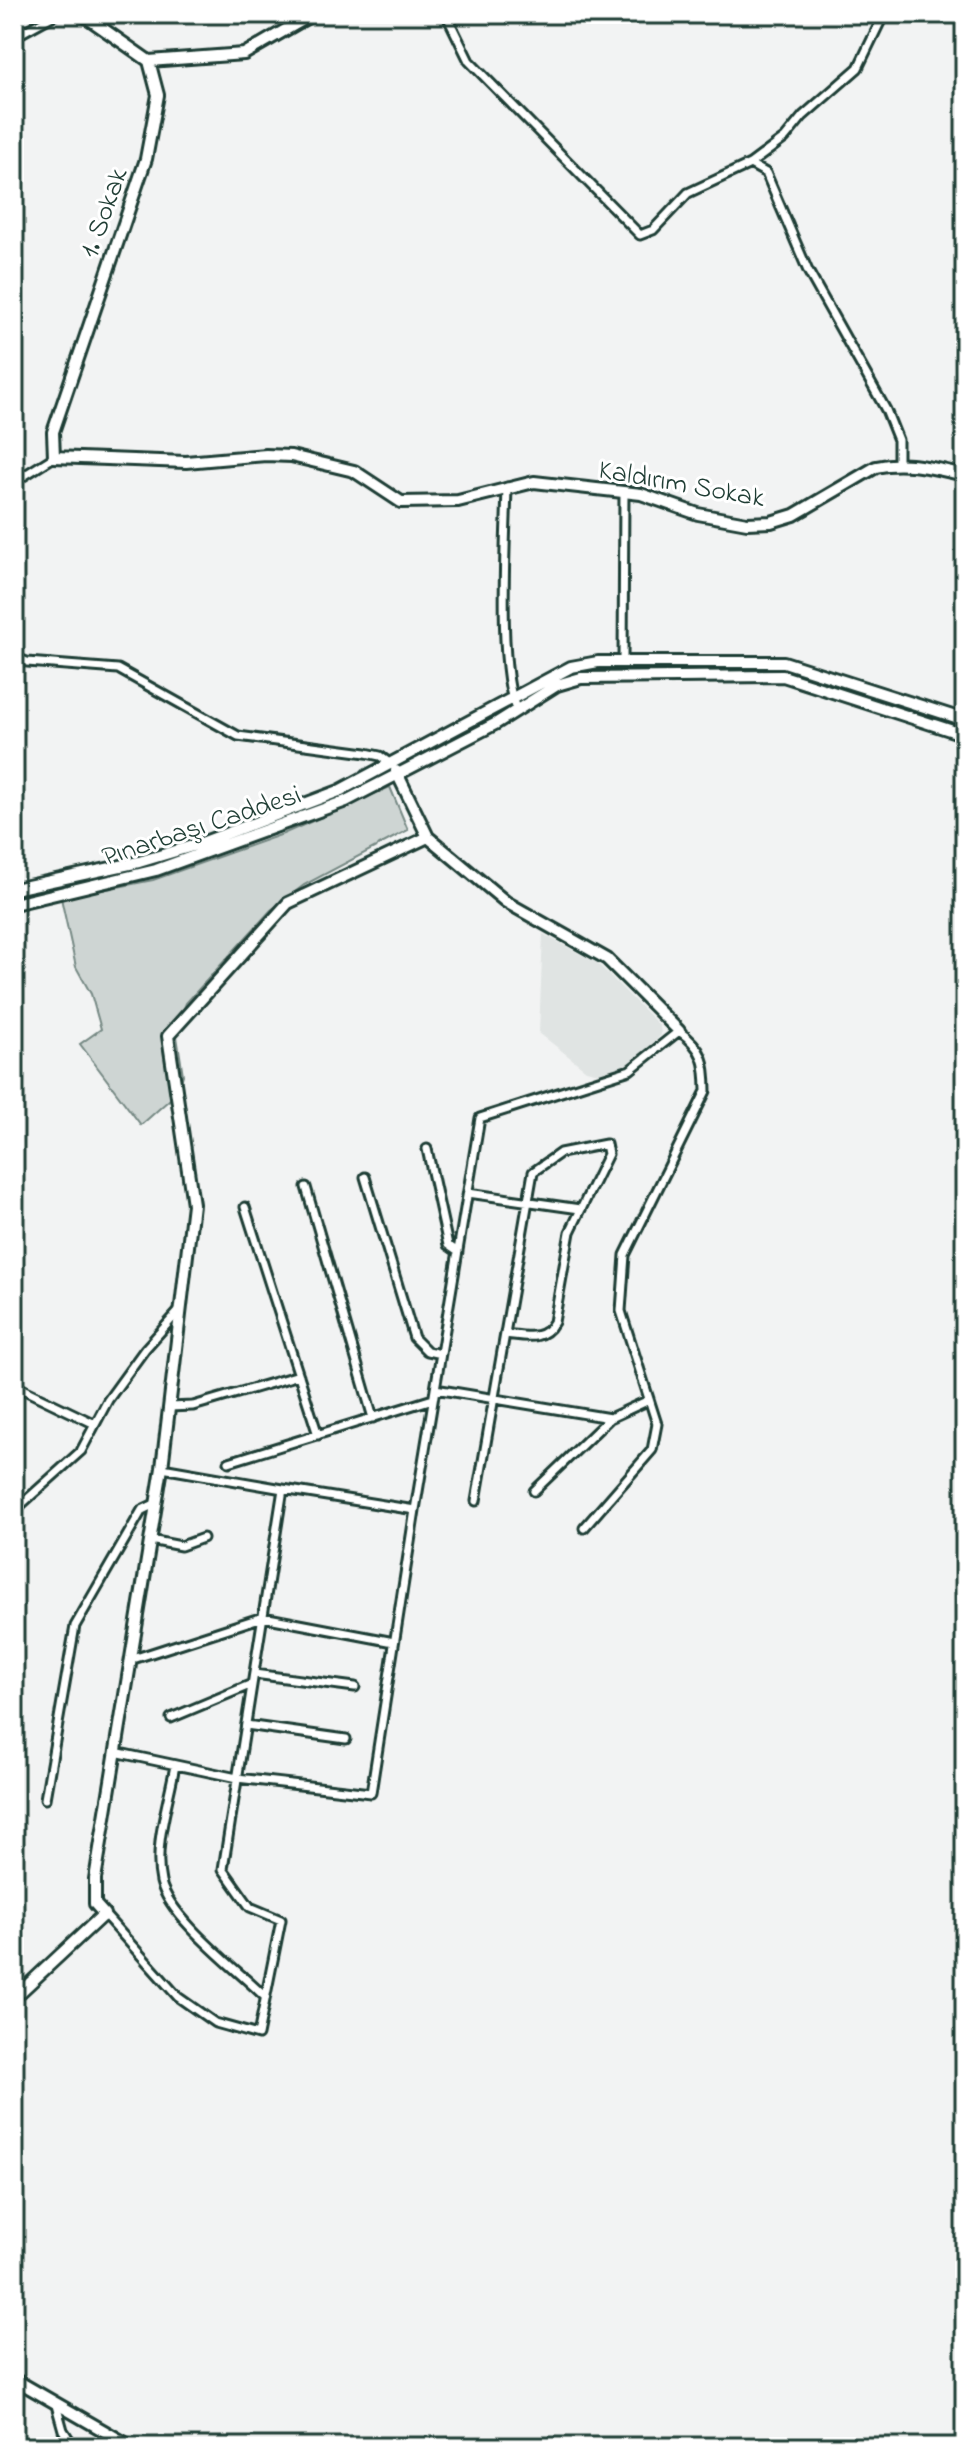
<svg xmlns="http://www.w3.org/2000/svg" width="979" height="2461" font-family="'Indie Flower',sans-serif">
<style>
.built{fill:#e0e4e3}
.green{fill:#ced5d3;stroke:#768984;stroke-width:2}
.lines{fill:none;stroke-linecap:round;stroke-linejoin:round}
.street-casing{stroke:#1f3d34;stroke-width:13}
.secondary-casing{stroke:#1f3d34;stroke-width:16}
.street{stroke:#fff;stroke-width:7}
.secondary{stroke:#fff;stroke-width:10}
.labels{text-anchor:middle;stroke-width:6;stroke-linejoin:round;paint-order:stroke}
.street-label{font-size:28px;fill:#1f3d34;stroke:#fff}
</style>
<rect width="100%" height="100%" fill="#f2f3f3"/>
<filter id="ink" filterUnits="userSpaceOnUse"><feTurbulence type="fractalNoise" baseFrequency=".0125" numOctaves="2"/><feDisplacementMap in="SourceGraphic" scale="16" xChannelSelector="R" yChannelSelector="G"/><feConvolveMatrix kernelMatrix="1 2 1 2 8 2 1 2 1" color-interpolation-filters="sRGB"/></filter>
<g filter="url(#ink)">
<path class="built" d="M 543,934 L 597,963 L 660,1026 L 661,1035 L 632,1064 L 599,1073 L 586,1070 L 539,1033 Z"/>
<path class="green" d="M 390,787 L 408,830 L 304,885 L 271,910 L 186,1003 L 176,1030 L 183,1075 L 177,1093 L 141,1125 L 80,1044 L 101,1029 L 91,994 L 76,967 L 61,898 L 153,880 L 283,834 Z"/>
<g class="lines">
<defs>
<path id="street" d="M 446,14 L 469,61 L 640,235 L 653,230 L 688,193 L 750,164 L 785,138 L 803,116 L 858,68 L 884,14
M 14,37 L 56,14
M 750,164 L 766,173 L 808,271 L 886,410 L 898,440 L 898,463
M 14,482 L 54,457
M 507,487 C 506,535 497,672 517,710
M 14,657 L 27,662 L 118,669 L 238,736 L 366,753 L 380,756 L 392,765
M 623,662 L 624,492
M 427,1149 L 448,1245 L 458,1252
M 365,1177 L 414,1338 L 427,1351 L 441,1354
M 306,1187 L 373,1418
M 468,1193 L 580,1209
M 245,1207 L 318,1435
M 14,1385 L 95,1424
M 435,1389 L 610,1418 L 649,1400
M 169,1407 L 193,1406 L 299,1375
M 229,1462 L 433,1399
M 162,1468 L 283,1489
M 534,1491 L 610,1418
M 476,1501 L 533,1172 L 560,1153 L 606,1144 L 608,1154 L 570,1232 L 554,1322 C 543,1342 525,1336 505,1334
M 14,1511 L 81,1451 L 108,1400 L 145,1349 L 179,1311
M 150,1540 L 181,1546 L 203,1538
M 130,1660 L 263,1617 L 394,1642
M 254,1674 L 355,1687
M 171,1718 L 252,1684
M 246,1725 L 346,1739
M 115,1752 L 237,1778 L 371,1793 L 415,1510
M 175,1765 C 169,1801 153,1846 161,1882 C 170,1919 238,1970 265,1997
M 45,1799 L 75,1626 L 142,1510 L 157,1503
M 104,1914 L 178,1997 L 215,2023 L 258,2035 L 281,1920 L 250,1907 L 223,1869 L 283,1489 L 415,1510 L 480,1118 L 630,1070 L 679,1031 C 703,1048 706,1062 706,1091 L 625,1255 L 621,1311 L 657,1424 L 652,1450 L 584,1528
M 56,2405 L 63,2430 L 74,2447"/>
<path id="secondary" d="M 82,14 L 149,61 L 158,95 L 146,159 L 53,432 L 54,457 L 186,462 L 266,455 L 291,456 L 354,471 L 401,502 L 458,501 L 534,482 L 641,494 L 698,514 L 747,523 L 771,522 L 794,515 L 876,467 C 906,460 936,469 965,475
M 149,61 L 244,54 L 313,14
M 396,771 L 428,837 L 506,902 L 607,959 L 679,1031
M 14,889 L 139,862 L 199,844 L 339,791 L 571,667 L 598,662 L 784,662 L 965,720
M 14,904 L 156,870 L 346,801 L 495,724 L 557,685 L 581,678 L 783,676 L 965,735
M 14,1998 L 104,1914 L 95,1904 L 95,1879 L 162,1468 L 193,1204 L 168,1036 L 288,903 L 428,837
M 14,2379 L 132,2447"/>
</defs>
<use href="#street" class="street-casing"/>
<use href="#secondary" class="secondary-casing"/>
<use href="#street" class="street"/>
<use href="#secondary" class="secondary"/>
</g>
</g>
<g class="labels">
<g class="street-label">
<text transform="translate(102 212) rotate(-70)" y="10">1. Sokak</text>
<text transform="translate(682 482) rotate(10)" y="10">Kaldırım Sokak</text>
<text transform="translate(201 824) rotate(-18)" y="10">Pınarbaşı Caddesi</text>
</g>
</g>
<rect width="979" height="2461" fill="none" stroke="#fff" stroke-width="48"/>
<rect x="24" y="24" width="931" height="2413" fill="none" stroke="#1f3d34" stroke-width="3" filter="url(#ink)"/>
</svg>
